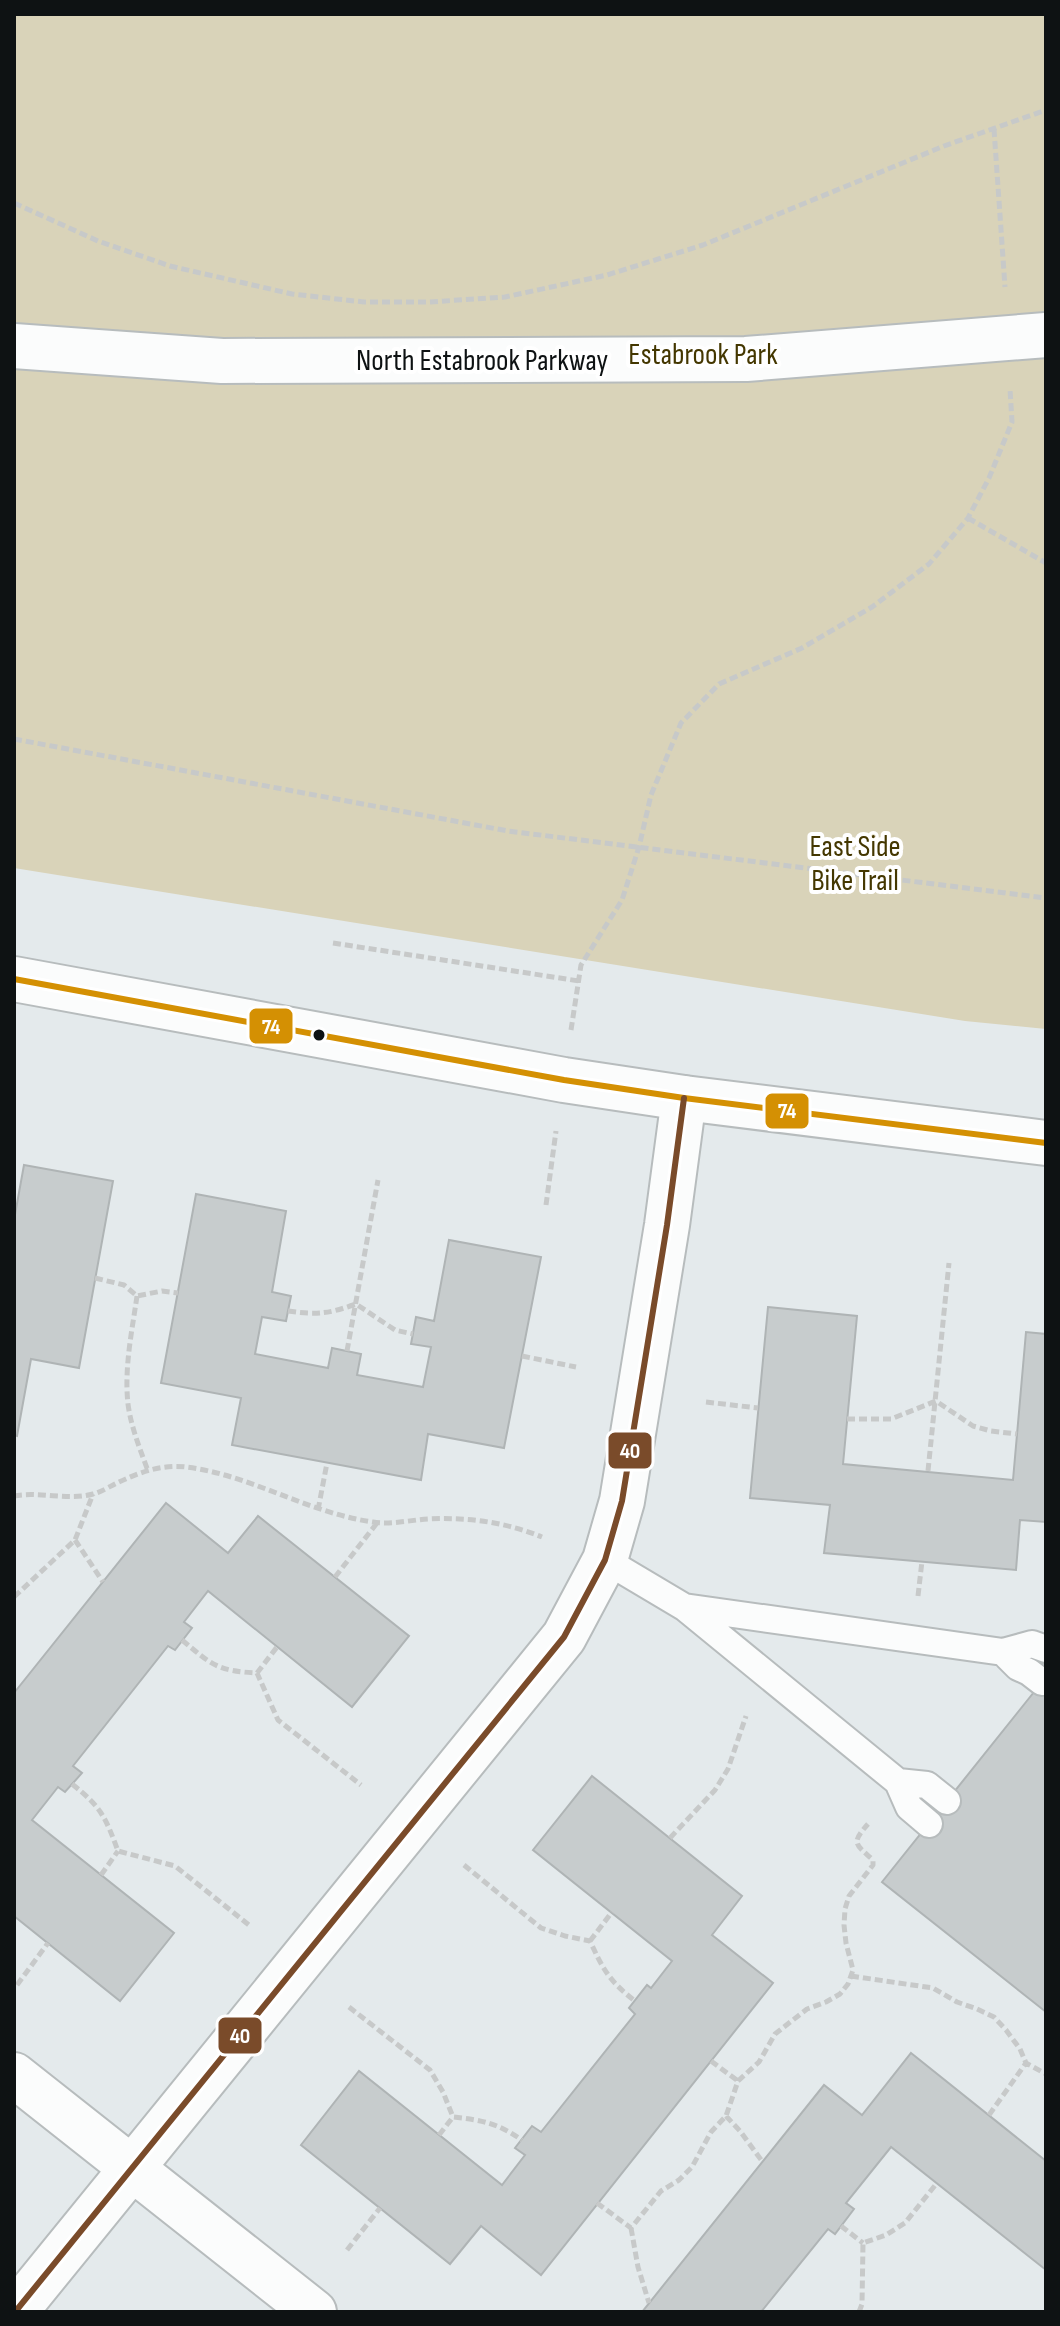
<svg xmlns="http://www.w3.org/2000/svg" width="1060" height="2326" font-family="'Sofia Sans Condensed',sans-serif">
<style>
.green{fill:#d9d3b9}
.building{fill:#c7cccd;stroke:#afb4b5;stroke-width:2}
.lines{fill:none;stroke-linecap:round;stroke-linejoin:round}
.lane-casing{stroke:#b7bcbd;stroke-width:30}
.street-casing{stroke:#b7bcbd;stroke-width:48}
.secondary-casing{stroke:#b7bcbd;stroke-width:48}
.path{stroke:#c7c9c9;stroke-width:5;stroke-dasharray:8 4;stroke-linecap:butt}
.lane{stroke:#fbfcfc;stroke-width:26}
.street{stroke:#fbfcfc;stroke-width:44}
.secondary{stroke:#fbfcfc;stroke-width:44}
.bus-1-casing{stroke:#fff;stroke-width:12}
.bus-2-casing{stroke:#fff;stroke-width:12}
.bus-1{stroke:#d49003;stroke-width:6}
.bus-2{stroke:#7a4b2a;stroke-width:6}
.bus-dot{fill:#0e1213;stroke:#fff;stroke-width:3}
.labels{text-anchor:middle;stroke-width:8;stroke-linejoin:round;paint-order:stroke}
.park-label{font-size:30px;fill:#443700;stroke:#fff}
.street-label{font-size:30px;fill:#0e1213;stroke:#fff}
.line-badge{stroke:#fff;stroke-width:3}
.badge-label{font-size:22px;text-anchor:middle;font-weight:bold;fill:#fff}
</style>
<rect width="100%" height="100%" fill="#e4eaec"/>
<path class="green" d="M 14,14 L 1046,14 L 1046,1029 L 965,1021 L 14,868 Z"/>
<path class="building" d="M 24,1165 L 113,1181 L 79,1368 L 31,1359 L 17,1436 L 14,1435 L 14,1220 Z
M 196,1194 L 286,1211 L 272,1292 L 291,1296 L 286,1321 L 262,1317 L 255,1354 L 328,1368 L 332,1348 L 361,1354 L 357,1375 L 423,1387 L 431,1347 L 411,1344 L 416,1317 L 434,1321 L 449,1240 L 541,1257 L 504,1448 L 428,1434 L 421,1480 L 232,1445 L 241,1398 L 161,1383 Z
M 768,1307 L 857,1316 L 843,1464 L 1013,1480 L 1026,1332 L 1046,1334 L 1046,1522 L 1020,1520 L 1016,1570 L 824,1553 L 830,1505 L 750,1498 Z
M 166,1503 L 228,1553 L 258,1516 L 409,1636 L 352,1707 L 208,1591 L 184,1622 L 192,1628 L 175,1650 L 168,1646 L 73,1766 L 82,1773 L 65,1792 L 58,1787 L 32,1820 L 174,1933 L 120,2001 L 14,1916 L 14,1693 Z
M 1046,1677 L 1046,2012 L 882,1882 Z
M 592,1776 L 742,1896 L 712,1935 L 773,1983 L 541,2275 L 481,2226 L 450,2264 L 301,2145 L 359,2071 L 502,2185 L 525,2155 L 515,2148 L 532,2126 L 541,2132 L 635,2014 L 629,2008 L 647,1985 L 651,1988 L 672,1961 L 533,1850 Z
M 911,2053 L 1046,2161 L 1046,2270 L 891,2147 L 846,2203 L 854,2209 L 835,2234 L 828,2229 L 761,2312 L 642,2312 L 824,2085 L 862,2115 Z"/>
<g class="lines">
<defs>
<path id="lane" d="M 605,1560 L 684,1607 L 898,1782
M 684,1607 L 1003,1652
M 1042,1682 L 1029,1672 L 1018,1667 L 1003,1652 L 1032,1644 L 1046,1649
M 929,1824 L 909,1807 L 898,1782 L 927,1785 L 947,1801"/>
<path id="street" d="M 14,346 L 222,361 L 746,359 L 1046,335
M 14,2075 L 314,2312
M 15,2312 L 564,1637 L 605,1560 L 622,1501 L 667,1225 L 684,1098"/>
<path id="secondary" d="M 14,979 L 564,1080 L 684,1098 L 1046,1143"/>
</defs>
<use href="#lane" class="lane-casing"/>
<use href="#street" class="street-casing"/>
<use href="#secondary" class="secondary-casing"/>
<path class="path" d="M 994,129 L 1005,287
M 14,203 L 98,241 L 170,266 L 292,294 L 364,302 L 429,302 L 505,297 L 607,275 L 703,245 L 944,146 L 1046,110
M 968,518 L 1046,563
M 14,739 L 508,831 L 1046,898
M 333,943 L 579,981
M 571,1030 L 581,965 L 622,900 L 639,847 L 651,795 L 681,723 L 719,684 L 802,648 L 872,607 L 929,564 L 968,518 L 989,478 L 1012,422 L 1010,389
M 546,1205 L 556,1131
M 95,1278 L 124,1285 L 137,1296 L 162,1291 L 178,1293
M 137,1296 C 132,1331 124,1368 128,1404 C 131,1427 140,1449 148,1471
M 288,1311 C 317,1315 328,1314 356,1304 L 395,1330 L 413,1334
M 347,1351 L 378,1180
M 522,1356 L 576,1367
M 706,1402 L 758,1408
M 847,1419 L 891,1419 L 936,1401 L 973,1426 L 991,1431 L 1017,1434
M 928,1471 L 949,1263
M 14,1496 C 39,1491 68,1501 93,1494 C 101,1492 109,1487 115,1484 C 137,1473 161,1464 186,1467 C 251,1475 308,1513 373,1522 C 391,1525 410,1520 428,1519 C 468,1517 505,1522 542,1537
M 318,1510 L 327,1463
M 75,1540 L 103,1582
M 335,1577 L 377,1523
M 918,1596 L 922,1561
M 14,1597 L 75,1540 L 93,1494
M 182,1640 C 212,1665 217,1671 257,1673 L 278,1720 L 361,1785
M 257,1673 L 277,1647
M 72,1784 C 101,1807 105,1816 118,1851 L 175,1866 L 249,1925
M 670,1838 L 715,1790 L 728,1769 L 746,1716
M 464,1865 L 541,1928 L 565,1936 L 590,1941 C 603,1969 609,1981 635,2001
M 101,1875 L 118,1851
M 590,1941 L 612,1912
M 851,1976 L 933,1988 L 957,2002 L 977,2009 L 994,2017 L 1006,2030 L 1020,2049 L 1026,2063 L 1046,2074
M 17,1985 L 48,1943
M 349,2007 L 430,2070 L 443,2092 L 453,2117 C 482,2120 497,2123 522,2140
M 711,2061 L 738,2081
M 989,2115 L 1026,2063
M 726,2116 L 740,2131 L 762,2161
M 439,2135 L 453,2117
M 597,2203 L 631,2228 L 661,2191 L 679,2180 L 692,2167 L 711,2132 L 726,2116 L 738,2081 L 759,2062 L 775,2034 L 807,2009 L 826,2002 L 840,1994 L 848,1984 L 853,1970 L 846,1943 L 844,1925 L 845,1909 L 849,1896 L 873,1865 L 873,1860 C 856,1844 850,1844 868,1824
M 841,2226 L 863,2243
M 631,2228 L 638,2267 L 649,2303
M 347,2250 L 380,2208
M 859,2312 L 862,2304 L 863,2243 L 886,2235 L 905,2223 L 937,2183"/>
<use href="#lane" class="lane"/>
<use href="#street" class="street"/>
<use href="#secondary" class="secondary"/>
<defs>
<path id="bus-1" d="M 14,979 L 564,1080 L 684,1098 L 1046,1143"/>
<path id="bus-2" d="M 15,2312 L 564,1637 L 605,1560 L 622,1501 L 667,1225 L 684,1098"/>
</defs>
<use href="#bus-1" class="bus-1-casing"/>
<use href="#bus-2" class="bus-2-casing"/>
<use href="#bus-1" class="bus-1"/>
<use href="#bus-2" class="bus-2"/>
</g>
<circle class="bus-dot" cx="319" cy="1035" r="7"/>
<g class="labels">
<g class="park-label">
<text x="703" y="364">Estabrook Park</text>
<text x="855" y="856">East Side<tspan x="855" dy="34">Bike Trail</tspan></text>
</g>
<g class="street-label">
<text x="482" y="370">North Estabrook Parkway</text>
</g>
</g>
<g class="line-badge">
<rect x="248" y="1007" width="46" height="38" rx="8" fill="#d49003"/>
<rect x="764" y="1092" width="46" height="38" rx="8" fill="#d49003"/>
<rect x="607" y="1431" width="46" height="39" rx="8" fill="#7a4b2a"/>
<rect x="217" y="2016" width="46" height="39" rx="8" fill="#7a4b2a"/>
</g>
<g class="badge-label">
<text x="271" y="1034">74</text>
<text x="787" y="1118">74</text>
<text x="630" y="1458">40</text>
<text x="240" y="2043">40</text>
</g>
<rect width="1060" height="2326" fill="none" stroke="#0e1213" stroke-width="32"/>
</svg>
